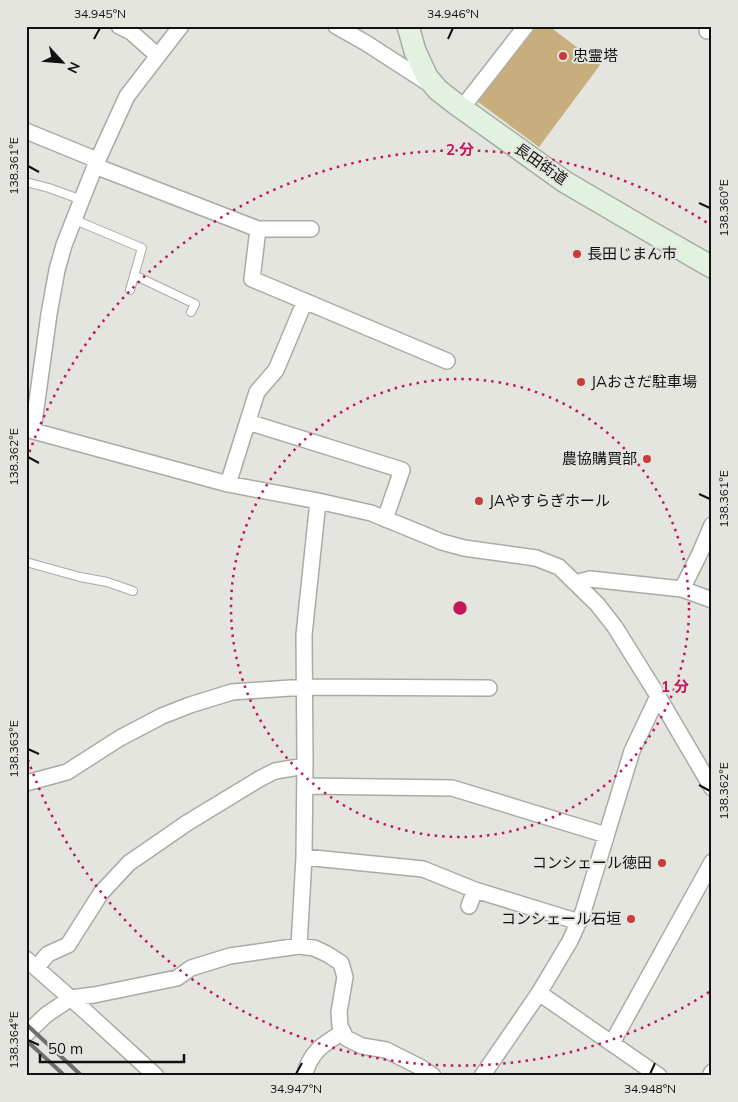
<svg xmlns="http://www.w3.org/2000/svg" width="738" height="1102" font-family="Mulish,'Noto Sans JP',sans-serif">
<style>
.green{fill:#c8ae7d}
.lines{fill:none;stroke-linecap:round;stroke-linejoin:round}
.service-casing{stroke:#a9aca4;stroke-width:10}
.minor-casing{stroke:#a9aca4;stroke-width:18}
.secondary-casing{stroke:#a9aca4;stroke-width:24}
.service{stroke:#fff;stroke-width:8}
.minor{stroke:#fff;stroke-width:15}
.secondary{stroke:#e3f2e0;stroke-width:21}
.rail{stroke:#6f706c;stroke-width:4}
.ticks{fill:none;stroke:#11120f;stroke-width:2}
.ring{fill:none;stroke:#c2185b;stroke-width:2.5;stroke-dasharray:2.5 5}
.poi-dot{fill:#ca3c3a;stroke:#e3e5de;stroke-width:2}
.labels{text-anchor:middle;stroke-width:4;stroke-linejoin:round;paint-order:stroke}
.poi-label{font-size:15px;fill:#11120f;stroke:#e3e5de;text-anchor:start}
.street-label{font-size:15px;fill:#11120f;stroke:#e3e5de}
.centre{fill:#c2185b;stroke:#e3e5de;stroke-width:2.5}
.ring-label{font-size:15px;text-anchor:middle;font-weight:bold;fill:#c2185b;stroke:#e3e5de;stroke-width:4;stroke-linejoin:round;paint-order:stroke}
.neatline{fill:none;stroke:#11120f;stroke-width:2}
.ticks-label{font-size:12px;text-anchor:middle;fill:#11120f}
</style>
<rect width="100%" height="100%" fill="#e3e5de"/>
<path class="green" d="M 537,26 L 549,26 L 600,65 L 539,147 L 478,102 Z"/>
<g class="lines">
<defs>
<path id="service" d="M 26,182 L 49,188 L 82,200
M 75,220 L 142,248 L 130,290
M 134,275 L 195,304 L 191,312
M 26,562 L 80,577 L 107,582 L 133,591"/>
<path id="minor" d="M 119,26 L 131,32 L 158,56
M 336,26 L 366,43 L 431,85
M 707,31 L 712,26
M 462,108 L 526,26
M 26,131 L 97,160
M 95,166 L 258,229 L 311,229
M 258,229 L 252,279 L 447,361
M 248,422 L 402,470 L 385,519
M 26,429 L 228,484 L 318,501 L 371,513 L 442,542 L 464,548 L 536,558 L 559,567 L 597,604 L 615,627 L 658,696 L 712,788
M 33,430 L 49,314 L 57,270 L 64,245 L 95,166 L 127,96 L 181,26
M 228,484 L 257,392 L 276,370 L 305,301
M 576,583 L 590,579 L 682,589 L 712,600
M 682,589 L 700,553 L 712,525
M 26,783 L 67,772 L 120,738 L 162,716 L 190,705 L 232,692 L 305,687 L 489,688
M 305,786 L 452,788 L 606,835
M 304,857 L 423,869 L 475,890 L 579,922
M 469,906 L 475,890
M 299,946 L 304,857 L 305,760 L 304,635 L 318,501
M 26,959 L 84,1010 L 156,1076
M 36,968 L 48,954 L 68,945 L 101,893 L 129,863 L 187,823 L 261,778 L 275,771 L 305,766
M 539,993 L 659,1076
M 26,1034 L 46,1015 L 71,998 L 94,995 L 177,978 L 191,968 L 230,956 L 299,946 L 314,948 L 327,954 L 341,963 L 345,977 L 339,1012 L 340,1026 L 346,1038 L 362,1046 L 386,1050 L 420,1067 L 433,1076
M 612,1043 L 712,862
M 304,1076 C 311,1051 322,1045 343,1032
M 482,1076 L 539,993 L 570,941 L 583,912 L 632,751 L 658,696
M 710,1076 L 712,1072"/>
<path id="secondary" d="M 408,26 L 415,51 L 427,77 L 438,90 L 456,104 L 565,182 L 654,234 L 712,267"/>
</defs>
<use href="#service" class="service-casing"/>
<use href="#minor" class="minor-casing"/>
<use href="#secondary" class="secondary-casing"/>
<use href="#service" class="service"/>
<use href="#minor" class="minor"/>
<use href="#secondary" class="secondary"/>
<path class="rail" d="M 26,1024 L 82,1076
M 26,1040 L 65,1076"/>
</g>
<path class="ticks" d="M 94,39 L 100,28M 448,39 L 453,28M 28,166 L 39,172M 699,203 L 710,208M 28,457 L 39,463M 699,494 L 710,499M 28,749 L 39,754M 699,785 L 710,791M 28,1040 L 39,1045M 296,1074 L 302,1063M 650,1074 L 655,1063"/>
<g class="ring">
<circle cx="460" cy="608" r="229"/>
<path d="M709 992A458 458 0 0 1 27 757M27 459A458 458 0 0 1 709 224"/>
</g>
<g class="poi-dot">
<circle cx="563" cy="56" r="5"/>
<circle cx="577" cy="254" r="5"/>
<circle cx="581" cy="382" r="5"/>
<circle cx="647" cy="459" r="5"/>
<circle cx="479" cy="501" r="5"/>
<circle cx="662" cy="863" r="5"/>
<circle cx="631" cy="919" r="5"/>
</g>
<g class="labels">
<g class="poi-label">
<text x="573" y="61">忠霊塔</text>
<text x="587" y="259">長田じまん市</text>
<text x="591" y="387">JAおさだ駐車場</text>
<text x="637" y="464" text-anchor="end">農協購買部</text>
<text x="489" y="506">JAやすらぎホール</text>
<text x="652" y="868" text-anchor="end">コンシェール徳田</text>
<text x="621" y="924" text-anchor="end">コンシェール石垣</text>
</g>
<g class="street-label">
<text transform="translate(541 164) rotate(35)" y="5">長田街道</text>
</g>
</g>
<circle cx="460" cy="608" r="8" class="centre"/>
<g class="ring-label">
<text x="460" y="155">2 分</text>
<text x="675" y="692">1 分</text>
</g>
<rect width="738" height="1102" fill="none" stroke="#e3e5de" stroke-width="55"/>
<g transform="translate(62 62) rotate(116)" stroke="#e3e5de" stroke-width="4" paint-order="stroke">
<path d="M0-4L9 19L0 12L-9 19Z" fill="#11120f"/>
<text y="-8" font-size="14" font-weight="bold" text-anchor="middle" fill="#11120f">N</text>
</g>
<path d="M40 1054v8h144v-8" fill="none" stroke="#11120f" stroke-width="2.5"/>
<text x="48" y="1054" font-size="15" fill="#11120f" stroke="#e3e5de" stroke-width="4" paint-order="stroke">50 m</text>
<rect x="28" y="28" width="682" height="1046" class="neatline"/>
<g class="ticks-label">
<text x="100" y="18">34.945°N</text>
<text x="453" y="18">34.946°N</text>
<text transform="translate(14 166) rotate(-90)" y="4">138.361°E</text>
<text transform="translate(724 208) rotate(-90)" y="4">138.360°E</text>
<text transform="translate(14 457) rotate(-90)" y="4">138.362°E</text>
<text transform="translate(724 499) rotate(-90)" y="4">138.361°E</text>
<text transform="translate(14 749) rotate(-90)" y="4">138.363°E</text>
<text transform="translate(724 791) rotate(-90)" y="4">138.362°E</text>
<text transform="translate(14 1040) rotate(-90)" y="4">138.364°E</text>
<text x="296" y="1093">34.947°N</text>
<text x="650" y="1093">34.948°N</text>
</g>
</svg>
